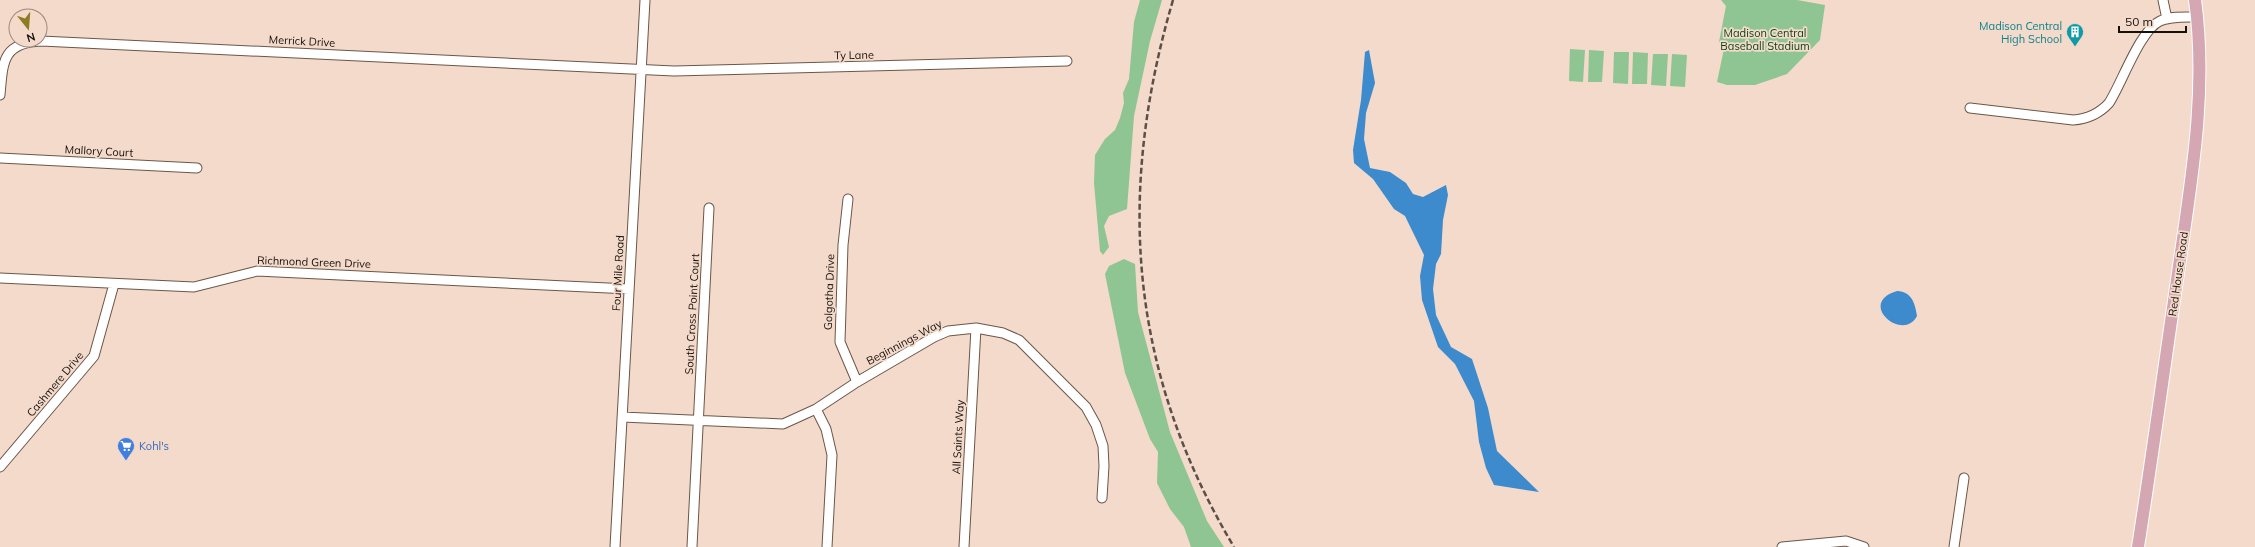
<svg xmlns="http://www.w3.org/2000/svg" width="2255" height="547" font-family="Mulish,sans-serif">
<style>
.green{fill:#8fc592}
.water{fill:#3d8acc}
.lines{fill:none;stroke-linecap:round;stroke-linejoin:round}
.minor-casing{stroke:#6b5649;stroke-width:11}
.major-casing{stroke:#fff;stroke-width:14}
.minor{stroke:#fff;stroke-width:9}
.major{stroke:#d4a7b3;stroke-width:12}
.rail{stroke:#5c4f47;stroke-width:2.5;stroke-dasharray:6 3;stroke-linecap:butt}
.labels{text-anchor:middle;stroke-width:3.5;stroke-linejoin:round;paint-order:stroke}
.culture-label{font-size:11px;fill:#0d838f;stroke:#f3dacb;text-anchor:end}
.park-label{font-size:11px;fill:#053f11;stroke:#f3dacb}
.street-label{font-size:11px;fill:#170f0a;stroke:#f3dacb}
.shop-label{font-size:11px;fill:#366cbe;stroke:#f3dacb;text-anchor:start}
</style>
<rect width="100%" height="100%" fill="#f3dacb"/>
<path class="green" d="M 1140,0 L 1162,0 L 1150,41 L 1134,116 L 1127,209 L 1109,216 L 1104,226 L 1109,247 L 1103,255 L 1100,251 L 1094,183 L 1095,155 L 1105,139 L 1115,130 L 1120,118 L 1124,103 L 1123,93 L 1129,79 L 1134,22 Z
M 1721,0 L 1797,0 L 1825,5 L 1820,40 L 1787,74 L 1755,85 L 1727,85 L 1717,82 L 1725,44 L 1719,42 L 1726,6 Z
M 1570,49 L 1585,50 L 1583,82 L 1569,81 Z
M 1589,50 L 1604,51 L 1602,82 L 1588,82 Z
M 1614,52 L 1629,52 L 1628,84 L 1613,83 Z
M 1633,52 L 1648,53 L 1647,84 L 1632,84 Z
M 1653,54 L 1668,54 L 1666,86 L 1651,85 Z
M 1672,54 L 1687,55 L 1685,87 L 1670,86 Z
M 1124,259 L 1135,264 L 1138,312 L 1170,432 L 1207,521 L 1224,547 L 1191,547 L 1184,527 L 1170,509 L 1157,483 L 1158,452 L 1150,439 L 1125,373 L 1105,274 L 1109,266 Z"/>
<path class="water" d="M 1369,50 L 1375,83 L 1366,113 L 1364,139 L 1370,168 L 1390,172 L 1406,183 L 1413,194 L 1423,197 L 1446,185 L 1448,195 L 1443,220 L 1441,254 L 1436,264 L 1433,289 L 1436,315 L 1451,347 L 1472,359 L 1488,408 L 1497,451 L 1539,492 L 1494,485 L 1486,468 L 1479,442 L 1474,401 L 1455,364 L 1438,347 L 1422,300 L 1420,276 L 1424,255 L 1405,216 L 1394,209 L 1373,179 L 1354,163 L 1353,150 L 1361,100 L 1365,52 Z
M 1897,291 C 1912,292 1915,303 1917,316 C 1903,343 1856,303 1897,291 Z"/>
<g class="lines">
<defs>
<path id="minor" d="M 2163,0 L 2167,19
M 0,95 C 3,62 2,43 41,41 L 674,71 L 1067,61
M 1970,108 L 2073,120 C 2088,119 2099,114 2109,103 C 2122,83 2140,30 2160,21 C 2171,16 2186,17 2197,17
M 0,158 L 197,168
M 848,199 L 843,245 L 840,342 L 857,382
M 0,278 L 194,287 L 257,271 L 629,289
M 816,409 L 826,429 L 832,455 L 827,547
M 622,417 L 783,424 L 816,409 L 857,382 L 934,337 L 948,331 L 976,328 L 1003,333 L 1019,340 L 1086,407 L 1096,425 L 1103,446 L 1104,466 L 1102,498
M 0,467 L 94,356 L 114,284
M 615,547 L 645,0
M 692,547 L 709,208
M 964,547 L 976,328
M 1782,547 L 1846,541 L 1864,547
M 1954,547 L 1964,478"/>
<path id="major" d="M 2138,547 C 2152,458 2164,369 2177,280 C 2190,187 2208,94 2195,0"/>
</defs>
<use href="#minor" class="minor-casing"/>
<use href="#major" class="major-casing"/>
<use href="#minor" class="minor"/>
<use href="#major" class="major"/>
<path class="rail" d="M 1173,0 C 1116,194 1129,371 1234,547"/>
</g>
<defs>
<symbol id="building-pin" viewBox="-11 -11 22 30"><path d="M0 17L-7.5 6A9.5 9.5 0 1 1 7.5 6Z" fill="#0f9aa8" stroke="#f3dacb"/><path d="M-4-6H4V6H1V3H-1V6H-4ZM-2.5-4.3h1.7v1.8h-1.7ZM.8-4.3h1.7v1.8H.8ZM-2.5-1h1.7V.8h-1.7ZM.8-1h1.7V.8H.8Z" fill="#fff"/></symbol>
<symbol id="supermarket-pin" viewBox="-11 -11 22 30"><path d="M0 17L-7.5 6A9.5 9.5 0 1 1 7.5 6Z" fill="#3f7fe0" stroke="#f3dacb"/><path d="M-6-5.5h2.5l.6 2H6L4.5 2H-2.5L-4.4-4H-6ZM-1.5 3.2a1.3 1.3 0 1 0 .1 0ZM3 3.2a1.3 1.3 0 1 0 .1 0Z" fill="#fff"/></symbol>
</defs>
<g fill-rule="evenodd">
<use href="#building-pin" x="2065" y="22" width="20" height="27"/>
<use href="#supermarket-pin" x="116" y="436" width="20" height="27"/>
</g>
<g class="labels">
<g class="culture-label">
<text x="2062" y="30">Madison Central<tspan x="2062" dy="13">High School</tspan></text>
</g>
<g class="park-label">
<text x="1765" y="37">Madison Central<tspan x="1765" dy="13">Baseball Stadium</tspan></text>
</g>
<g class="street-label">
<text transform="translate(302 41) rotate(3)" y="4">Merrick Drive</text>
<text transform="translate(854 55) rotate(-1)" y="4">Ty Lane</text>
<text transform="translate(99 151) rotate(3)" y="4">Mallory Court</text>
<text transform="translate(314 262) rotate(2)" y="4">Richmond Green Drive</text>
<text transform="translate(618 273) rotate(-87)" y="4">Four Mile Road</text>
<text transform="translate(2178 274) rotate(-82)" y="4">Red House Road</text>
<text transform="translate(829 292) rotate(-88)" y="4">Golgotha Drive</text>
<text transform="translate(692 314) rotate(-87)" y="4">South Cross Point Court</text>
<text transform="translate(904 342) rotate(-28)" y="4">Beginnings Way</text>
<text transform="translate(55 384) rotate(-50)" y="4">Cashmere Drive</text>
<text transform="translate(958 437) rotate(-87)" y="4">All Saints Way</text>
</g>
<g class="shop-label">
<text x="139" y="450">Kohl's</text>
</g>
</g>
<g transform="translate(28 28) rotate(163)"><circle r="19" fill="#f3dacb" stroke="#9b897e"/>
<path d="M0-3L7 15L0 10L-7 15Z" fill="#8e7c22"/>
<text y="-6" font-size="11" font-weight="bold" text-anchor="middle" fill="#170f0a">N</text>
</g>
<path d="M2119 26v6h67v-6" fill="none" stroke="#170f0a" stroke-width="2"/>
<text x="2125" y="26" font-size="12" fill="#170f0a" stroke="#f3dacb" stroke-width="3" paint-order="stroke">50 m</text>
</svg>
